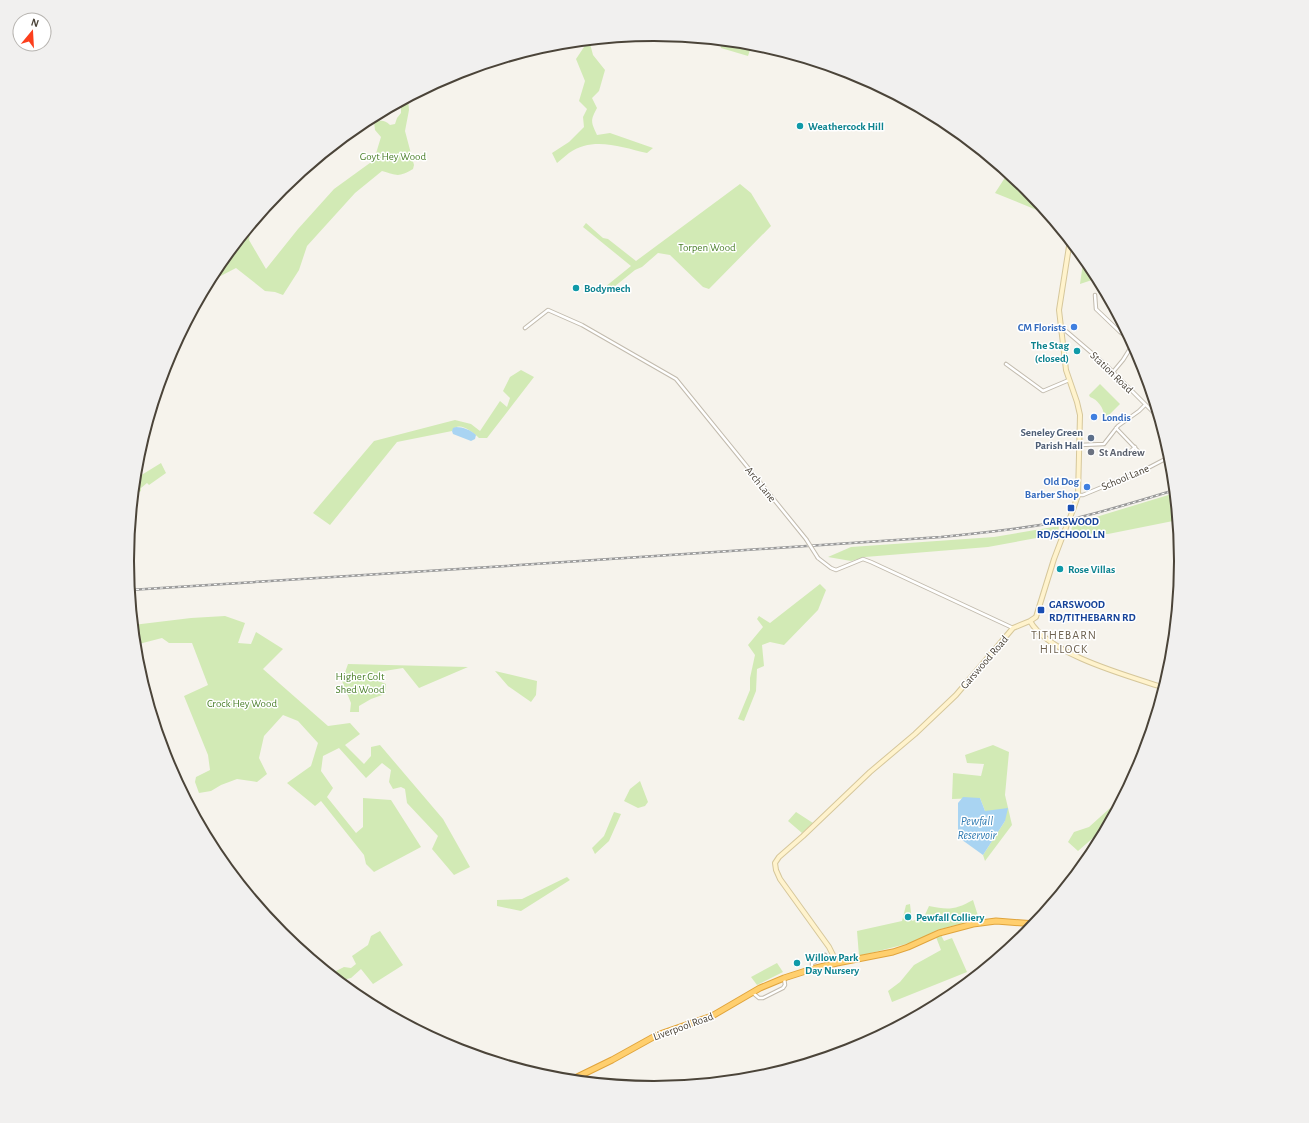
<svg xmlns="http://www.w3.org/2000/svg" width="1309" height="1123" font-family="'Alegreya Sans',sans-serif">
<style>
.green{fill:#d2eab5}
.water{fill:#a9d4f2}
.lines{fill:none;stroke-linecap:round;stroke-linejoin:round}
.street-casing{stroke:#c2bbae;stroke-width:4.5}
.secondary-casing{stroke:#d6c79b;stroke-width:6}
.highway-casing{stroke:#e0a43c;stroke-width:7}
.street{stroke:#fff;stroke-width:2.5}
.secondary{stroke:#fff3cd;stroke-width:4}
.highway{stroke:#ffcf6e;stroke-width:5}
.rail-casing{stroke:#9a9a9a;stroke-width:2.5}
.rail{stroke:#fff;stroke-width:1;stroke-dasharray:3;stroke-linecap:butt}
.street-bridge-casing{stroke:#c2bbae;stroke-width:4.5;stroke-linecap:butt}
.secondary-bridge-casing{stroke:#d6c79b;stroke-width:6;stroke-linecap:butt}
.street-bridge{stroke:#fff;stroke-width:2.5}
.secondary-bridge{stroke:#fff3cd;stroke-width:4}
.culture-dot{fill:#0f9aa8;stroke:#fff;stroke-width:1.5}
.shop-dot{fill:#3f7fe0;stroke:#fff;stroke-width:1.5}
.service-dot{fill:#5c6f8a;stroke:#fff;stroke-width:1.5}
.worship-dot{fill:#6b7280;stroke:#fff;stroke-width:1.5}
.transit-dot{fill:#1a4fb4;stroke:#fff;stroke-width:1.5}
.labels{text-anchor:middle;stroke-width:3;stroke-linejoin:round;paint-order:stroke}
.culture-label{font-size:11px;font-weight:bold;fill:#0d838f;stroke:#fff;text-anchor:start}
.park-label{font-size:11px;fill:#4a7f2a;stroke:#fff}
.shop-label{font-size:11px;font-weight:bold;fill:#366cbe;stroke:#fff;text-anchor:end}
.street-label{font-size:11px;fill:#4b4439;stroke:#fff}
.service-label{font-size:11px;font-weight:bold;fill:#4e5e75;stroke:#fff;text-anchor:end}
.worship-label{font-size:11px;font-weight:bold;fill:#5b616d;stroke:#fff;text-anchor:start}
.transit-label{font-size:11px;font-weight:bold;fill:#164399;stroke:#fff}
.neighbourhood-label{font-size:12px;letter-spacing:1px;fill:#6e6250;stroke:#fff}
.water-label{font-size:12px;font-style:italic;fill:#2e7ab2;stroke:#fff}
.rim{fill:none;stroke:#4b4439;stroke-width:2}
</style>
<rect width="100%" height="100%" fill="#f6f3ec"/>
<path class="green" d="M 589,40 L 593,55 L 605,70 L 599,91 L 592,98 L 597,108 C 590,121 591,122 597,135 L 610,133 L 653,148 L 647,153 C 621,147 593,136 569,153 C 565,156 561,160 557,163 L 552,153 L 569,142 L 584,127 L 583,117 L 587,109 L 579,101 L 585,81 L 576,59 L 588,41 Z
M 719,40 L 752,44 L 748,56 L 721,48 Z
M 408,98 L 409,110 L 405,131 L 414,165 L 413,169 C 399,177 398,176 382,171 L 355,193 L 307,246 L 299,270 L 283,295 L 275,292 L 265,291 L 236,268 L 209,282 L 216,268 L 251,225 L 249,240 L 266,269 L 298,229 L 334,189 L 374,160 L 381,137 L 375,130 L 374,122 C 381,120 385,120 390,125 L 395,124 L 397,118 L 401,113 L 401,102 Z
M 1008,173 L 1028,189 L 1049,215 L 995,193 Z
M 740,184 L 751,193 L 771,226 L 709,289 L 703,287 L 670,255 L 658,253 L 642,267 L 635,270 L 609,291 L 605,287 L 631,266 L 583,227 L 586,223 L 603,238 L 608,239 L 636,261 Z
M 1083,263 L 1094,271 L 1092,280 L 1080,284 Z
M 521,370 L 534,377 L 487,438 L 479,438 C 473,432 458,420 452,431 L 397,442 L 330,525 L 313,513 L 374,441 L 455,420 L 471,424 L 480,431 L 500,401 L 507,407 L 510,398 L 503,391 L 510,377 Z
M 1100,384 L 1120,404 L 1103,421 C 1107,412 1099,400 1090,397 L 1089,395 Z
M 161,463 L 166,473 L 149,485 L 147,483 L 141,488 L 141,491 L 133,496 L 135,479 Z
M 1175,493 L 1178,520 L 1108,534 L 1070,533 L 1073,524 Z
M 1059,526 L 1058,534 L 988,547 L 865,557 L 851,561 L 828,557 L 851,547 L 994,537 Z
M 820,584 L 826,590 L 818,610 L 784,645 L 770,642 L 762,645 L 764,666 L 757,669 L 756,691 L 744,721 L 738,719 L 750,690 L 750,678 L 755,655 L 748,645 L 763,627 L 757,619 L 759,616 L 770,623 Z
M 225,616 L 245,623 L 238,643 L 251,644 L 256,632 L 283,649 L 263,669 L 328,726 L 350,723 L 360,734 L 345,745 L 364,764 L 371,756 L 371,747 L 380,745 L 443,819 L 470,867 L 454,875 L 432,849 L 438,836 L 407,803 L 405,789 L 401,787 L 393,789 L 389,782 L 391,770 L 382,763 L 366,778 L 339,748 L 323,756 L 321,771 L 333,788 L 327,797 L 356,833 L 363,827 L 363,798 L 391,800 L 421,847 L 374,872 L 366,864 L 364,855 L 321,801 L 315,806 L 287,783 L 311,766 L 318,743 L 298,721 L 283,715 L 264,736 L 259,758 L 267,774 L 257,782 L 237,779 L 221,785 L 211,791 L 199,793 L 195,782 L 196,777 L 210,770 L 208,755 L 184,696 L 208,685 L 192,643 L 169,643 L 162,638 L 135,645 L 133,625 L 191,618 Z
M 348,664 L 468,667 L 419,688 L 403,668 L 378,672 L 376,680 L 386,684 L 385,694 L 371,699 L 359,706 L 359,712 L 350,712 L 351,703 L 342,681 Z
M 495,671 L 537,681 L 536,695 L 531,702 L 508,686 Z
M 993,745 L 1009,752 L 1005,795 L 1012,825 L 985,861 L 983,855 L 1005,821 L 985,811 L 980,798 L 952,799 L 953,773 L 981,776 L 984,764 L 967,763 L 965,755 Z
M 1139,763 L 1142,763 L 1110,823 L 1078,851 L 1068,842 L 1074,832 L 1089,827 L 1119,800 Z
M 640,781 L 648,802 L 645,806 L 638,808 L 624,801 L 630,789 Z
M 614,812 L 621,814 L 609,841 L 595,854 L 592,848 L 604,836 Z
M 796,812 L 813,823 L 802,833 L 788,821 Z
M 567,877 L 570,880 L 521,911 L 497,906 L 497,900 L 522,899 Z
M 973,900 L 979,919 L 937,930 L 914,942 L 859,956 L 857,931 L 902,921 L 906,905 L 910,904 L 912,921 L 924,917 L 929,906 C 948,910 955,910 973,900 Z
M 380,931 L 403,965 L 373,984 L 361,969 L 351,978 L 338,981 L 330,974 L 344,967 L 351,968 L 356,964 L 352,956 L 368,945 L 371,936 Z
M 941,935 L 944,941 L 952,938 L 967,972 L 892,1002 L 888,991 L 900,982 L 914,965 L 941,950 L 936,937 Z
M 777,963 L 783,972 L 757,985 L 751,977 Z"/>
<path class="water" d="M 456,427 C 463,427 471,430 476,435 L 475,439 L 471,441 L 453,434 L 452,431 L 453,428 Z
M 963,797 L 980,798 L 985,811 L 1008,808 L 1005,821 L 983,855 L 958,837 L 958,803 Z"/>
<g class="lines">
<defs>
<path id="street" d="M 1095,295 L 1096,309 L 1120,332 L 1131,339
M 525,328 L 548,310 L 582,325 L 676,379 L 806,539
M 1061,330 L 1066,331 L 1107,366 L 1160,419
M 1006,364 L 1043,391 L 1069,380
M 1113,372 L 1123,360 L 1133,344
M 1116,428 L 1139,452
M 1080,445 L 1104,444 L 1118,426 L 1139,411 L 1145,405
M 1131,451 L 1135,447
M 1078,495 L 1083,495 L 1148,468 L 1171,456
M 818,558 L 831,568 L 836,570 L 863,559 L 871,562 L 1013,628
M 812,969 L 812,963 L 819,960 L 825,955
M 753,993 L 759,998 L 763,998 L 783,988 L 785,985 L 784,978"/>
<path id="secondary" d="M 1070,240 L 1059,310 L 1066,370 L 1077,402 L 1080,415 L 1078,495 L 1073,510
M 1030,621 C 1049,655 1129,676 1165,688
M 837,963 L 829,947 L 780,879 L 776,870 L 775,863 L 779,857 L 803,836 L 870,772 L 915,734 L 956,695 L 1013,628 L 1030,621 L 1036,617 L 1054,559 L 1065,530"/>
<path id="highway" d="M 569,1081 L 612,1060 L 657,1035 L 712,1016 L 760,988 L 784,978 L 812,969 L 837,963 L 893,952 L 908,947 L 939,933 L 973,924 L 996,921 L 1036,924"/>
</defs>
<use href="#street" class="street-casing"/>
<use href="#secondary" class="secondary-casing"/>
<use href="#highway" class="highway-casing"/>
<use href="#street" class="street"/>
<use href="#secondary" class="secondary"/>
<use href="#highway" class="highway"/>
<defs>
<path id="rail" d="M 130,590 L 506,566 L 941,537 C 981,533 1023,529 1063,521 C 1101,513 1138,501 1175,490"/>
</defs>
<use href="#rail" class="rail-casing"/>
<use href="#rail" class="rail"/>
<defs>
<path id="street-bridge" d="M 806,539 L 818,558"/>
<path id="secondary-bridge" d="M 1065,530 L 1073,510"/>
</defs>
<use href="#street-bridge" class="street-bridge-casing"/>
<use href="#secondary-bridge" class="secondary-bridge-casing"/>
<use href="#street-bridge" class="street-bridge"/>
<use href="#secondary-bridge" class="secondary-bridge"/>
</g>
<g class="culture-dot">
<circle cx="800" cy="126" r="4"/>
<circle cx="576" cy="288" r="4"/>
<circle cx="1077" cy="351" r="4"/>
<circle cx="1060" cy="569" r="4"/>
<circle cx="908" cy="917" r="4"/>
<circle cx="797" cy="963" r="4"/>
</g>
<g class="shop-dot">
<circle cx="1074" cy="327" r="4"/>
<circle cx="1094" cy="417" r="4"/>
<circle cx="1087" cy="487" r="4"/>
</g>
<circle class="service-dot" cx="1091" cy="438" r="4"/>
<circle class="worship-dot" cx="1091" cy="452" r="4"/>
<g class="transit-dot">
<rect x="1067" y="504" width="8" height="8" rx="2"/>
<rect x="1037" y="606" width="8" height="8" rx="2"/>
</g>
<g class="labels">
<g class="culture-label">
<text x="808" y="130">Weathercock Hill</text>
<text x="584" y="292">Bodymech</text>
<text x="1069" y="349" text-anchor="end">The Stag<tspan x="1069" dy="13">(closed)</tspan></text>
<text x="1068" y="573">Rose Villas</text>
<text x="916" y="921">Pewfall Colliery</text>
<text x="805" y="961">Willow Park<tspan x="805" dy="13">Day Nursery</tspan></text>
</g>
<g class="park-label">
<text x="393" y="160">Goyt Hey Wood</text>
<text x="707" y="251">Torpen Wood</text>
<text x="360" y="680">Higher Colt<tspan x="360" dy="13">Shed Wood</tspan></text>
<text x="242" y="707">Crock Hey Wood</text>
</g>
<g class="shop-label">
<text x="1066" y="331">CM Florists</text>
<text x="1102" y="421" text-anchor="start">Londis</text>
<text x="1079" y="485">Old Dog<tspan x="1079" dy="13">Barber Shop</tspan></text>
</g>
<g class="street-label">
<text transform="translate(1112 372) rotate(44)" y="4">Station Road</text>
<text transform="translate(1125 477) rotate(-23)" y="4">School Lane</text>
<text transform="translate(761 484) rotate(51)" y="4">Arch Lane</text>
<text transform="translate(984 662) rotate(-49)" y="4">Garswood Road</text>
<text transform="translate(683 1026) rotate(-20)" y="4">Liverpool Road</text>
</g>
<g class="service-label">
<text x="1083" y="436">Seneley Green<tspan x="1083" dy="13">Parish Hall</tspan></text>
</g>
<g class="worship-label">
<text x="1099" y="456">St Andrew</text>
</g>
<g class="transit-label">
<text x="1071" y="525">GARSWOOD<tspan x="1071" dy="13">RD/SCHOOL LN</tspan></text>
<text x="1049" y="608" text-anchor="start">GARSWOOD<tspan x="1049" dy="13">RD/TITHEBARN RD</tspan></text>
</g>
<g class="neighbourhood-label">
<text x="1064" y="639">TITHEBARN<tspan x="1064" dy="14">HILLOCK</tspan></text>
</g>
<g class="water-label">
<text x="977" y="825">Pewfall<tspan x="977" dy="14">Reservoir</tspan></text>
</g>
</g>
<path d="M0 0H1309V1123H0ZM134 561a520 520 0 1 1 1040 0a520 520 0 1 1-1040 0Z" fill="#f1f0ef" fill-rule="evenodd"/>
<path class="rim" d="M134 561a520 520 0 1 1 1040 0a520 520 0 1 1-1040 0Z"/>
<g transform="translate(32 32) rotate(18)"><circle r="19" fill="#ffffff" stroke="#b7b4b0"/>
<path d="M0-3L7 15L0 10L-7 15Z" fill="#fc3f1d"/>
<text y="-6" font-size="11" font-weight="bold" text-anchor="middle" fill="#4b4439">N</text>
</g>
</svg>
